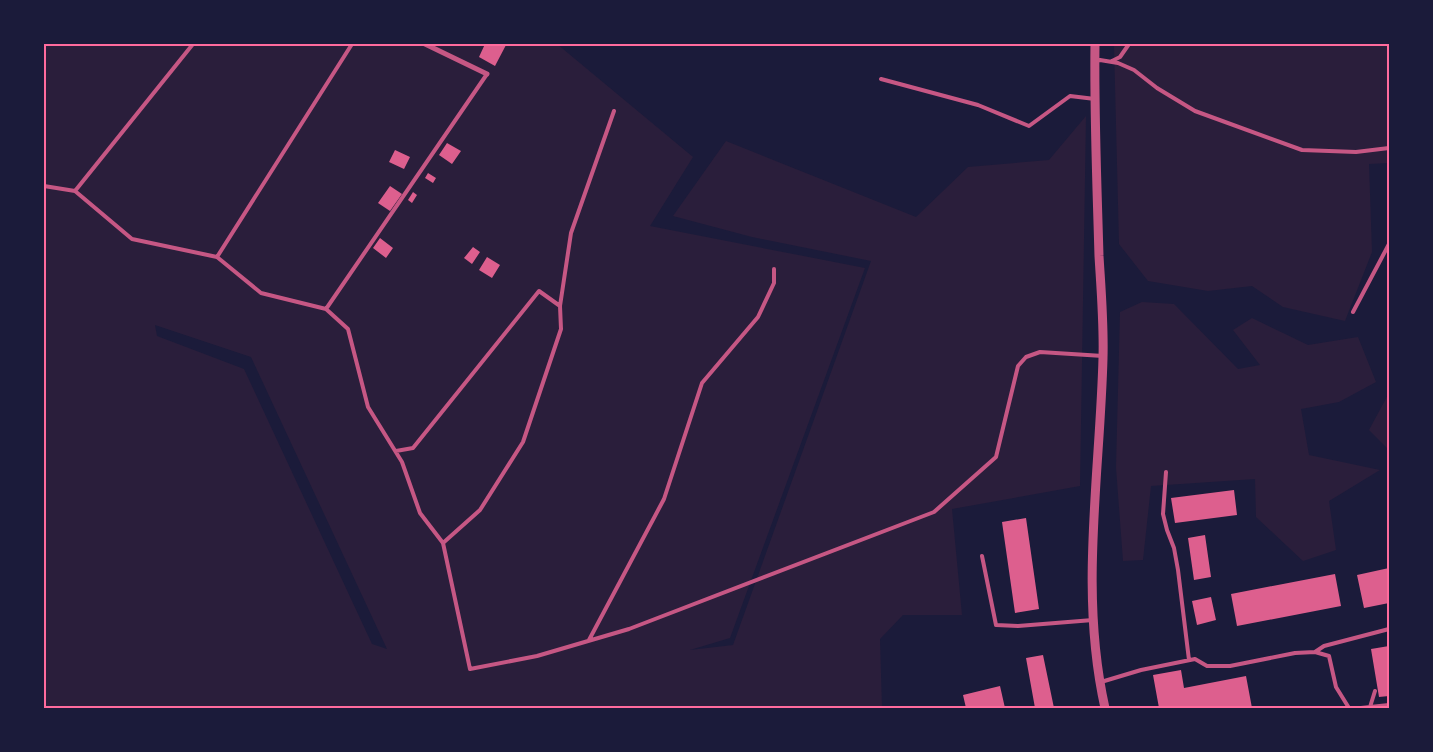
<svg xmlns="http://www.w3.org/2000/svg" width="1433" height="752" font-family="'PT Sans',sans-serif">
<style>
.green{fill:#2a1e3b;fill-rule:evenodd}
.building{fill:#dd5f8e}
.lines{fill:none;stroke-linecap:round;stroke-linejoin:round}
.service{stroke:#c65784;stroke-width:4}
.minor{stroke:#c65784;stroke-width:5}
.tertiary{stroke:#c65784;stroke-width:9}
.neatline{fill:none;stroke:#ff6b9d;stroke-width:2}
</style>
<rect width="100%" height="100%" fill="#1b1b3a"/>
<path class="green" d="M 44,44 L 557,44 L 693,157 L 650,226 L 865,268 L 730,638 L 690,650 L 733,645 L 871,261 L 752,237 L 673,216 L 726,141 L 916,217 L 968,167 L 1049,160 L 1086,116 L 1080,486 L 952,509 L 962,615 L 903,615 L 880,639 L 882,708 L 44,708 ZM 155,325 L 251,357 L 387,649 L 372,644 L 244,369 L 157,336 Z
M 1161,44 L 1385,44 L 1389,46 L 1389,163 L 1369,164 L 1372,252 L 1345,321 L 1283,307 L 1252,286 L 1208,291 L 1148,281 L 1119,244 L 1114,45 Z
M 1142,302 L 1174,304 L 1238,369 L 1260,365 L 1233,330 L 1252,318 L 1308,345 L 1358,337 L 1376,382 L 1339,402 L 1301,409 L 1309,455 L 1380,470 L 1329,501 L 1336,550 L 1303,561 L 1256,517 L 1255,479 L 1151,486 L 1143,560 L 1123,561 L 1116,467 L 1120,312 Z
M 1389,393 L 1389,450 L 1369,430 Z"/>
<path class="building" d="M 485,44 L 503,44 L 506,45 L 495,66 L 479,57 Z
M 447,143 L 461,151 L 452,164 L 439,155 Z
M 395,150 L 410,157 L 404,169 L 389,162 Z
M 428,173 L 436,178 L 433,183 L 425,178 Z
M 390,186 L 402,194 L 390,211 L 378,203 Z
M 413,192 L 417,195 L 412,203 L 408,200 Z
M 380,238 L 393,248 L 386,258 L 373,248 Z
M 473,247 L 480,252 L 472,264 L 464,258 Z
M 487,257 L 500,265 L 492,278 L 479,270 Z
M 1234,490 L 1237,515 L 1175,523 L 1171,498 Z
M 1026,518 L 1039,609 L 1015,613 L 1002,522 Z
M 1205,535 L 1211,577 L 1194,580 L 1188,538 Z
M 1389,568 L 1389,603 L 1364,608 L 1357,575 Z
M 1335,574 L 1341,606 L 1237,626 L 1231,594 Z
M 1211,597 L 1216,620 L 1197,625 L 1192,601 Z
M 1389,646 L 1389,696 L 1379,697 L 1371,649 Z
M 1043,655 L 1054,708 L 1035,708 L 1026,658 Z
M 1181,670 L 1184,688 L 1246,676 L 1252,708 L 1159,708 L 1153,675 Z
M 1000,686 L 1005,708 L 966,708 L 963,695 Z"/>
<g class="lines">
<path class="service" d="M 1095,61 L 1100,60 L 1118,63 L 1134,70 L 1157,88 L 1195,111 L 1302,150 L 1356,152 L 1389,148
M 1112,61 L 1120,57 L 1129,44
M 881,79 L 978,105 L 1029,126 L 1070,96 L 1095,99
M 44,186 L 75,191 L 132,239 L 217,257 L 261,293 L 326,309 L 348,329 L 368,407 L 402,462 L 420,513 L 443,543 L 470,669 L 537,656 L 629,629 L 934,512 L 996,457 L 1018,366 L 1026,357 L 1040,352 L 1103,356
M 75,191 L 193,44
M 217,257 L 352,44
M 326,309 L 487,74
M 1353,312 L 1389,244
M 396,451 L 413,448 L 539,291 L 560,306
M 1166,472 L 1163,514 L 1167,530 L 1174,548 L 1178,570 L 1189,660
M 443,543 L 480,510 L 523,442 L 561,329 L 560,306 L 571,233 L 614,111
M 982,556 L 996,625 L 1018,626 L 1093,620
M 589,640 L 664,499 L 702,383 L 758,317 L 774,283 L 774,269
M 1315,652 L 1324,646 L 1389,629
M 1101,682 L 1141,670 L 1195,659 L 1207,666 L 1230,666 L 1295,653 L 1315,652 L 1329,656 L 1336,687 L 1349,708
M 1370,707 L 1389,705
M 1361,708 L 1370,707 L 1375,691"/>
<path class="minor" d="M 425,44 L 487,74"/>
<path class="tertiary" d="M 1095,44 C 1094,114 1097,185 1099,256 C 1101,289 1104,324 1103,358 C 1100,474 1079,593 1105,708"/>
</g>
<rect width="1433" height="752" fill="none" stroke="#1b1b3a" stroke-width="90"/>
<rect x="45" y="45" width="1343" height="662" class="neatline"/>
</svg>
